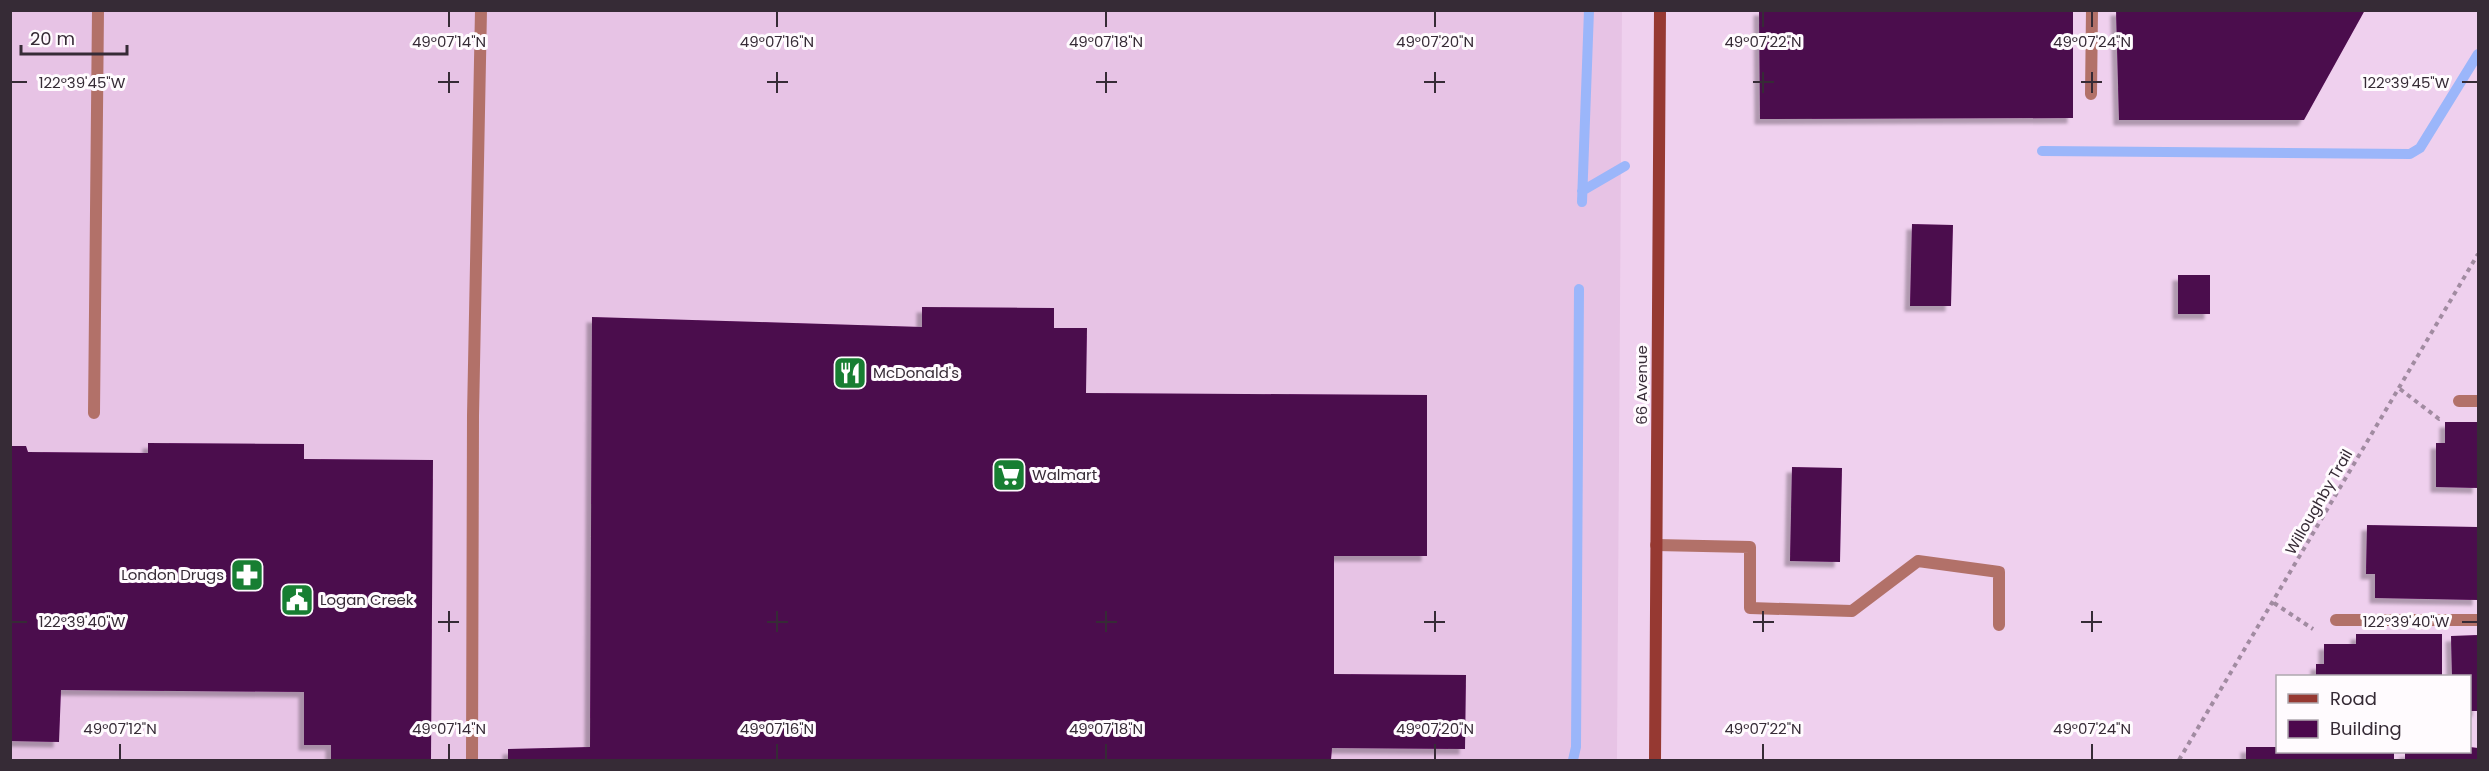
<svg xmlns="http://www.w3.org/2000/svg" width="2489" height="771" font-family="Poppins,sans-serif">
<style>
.built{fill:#e7c3e5}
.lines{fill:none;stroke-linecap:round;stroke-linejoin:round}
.stream{stroke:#9bb6fa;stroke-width:10}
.building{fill:#4c084d;filter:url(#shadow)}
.path{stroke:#a18ba1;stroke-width:4;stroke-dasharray:4.5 4.5;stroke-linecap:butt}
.lane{stroke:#b27169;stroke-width:12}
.street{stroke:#b27169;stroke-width:12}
.secondary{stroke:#963932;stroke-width:12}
.ticks{fill:none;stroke:#362b36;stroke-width:2}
.labels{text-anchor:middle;stroke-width:6;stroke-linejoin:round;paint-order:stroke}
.poi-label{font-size:15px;fill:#362b36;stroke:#fffbfe;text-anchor:start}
.street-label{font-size:15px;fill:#362b36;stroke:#fffbfe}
.ticks-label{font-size:15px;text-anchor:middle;fill:#362b36;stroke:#fffbfe;stroke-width:6;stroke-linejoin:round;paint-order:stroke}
</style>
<defs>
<filter id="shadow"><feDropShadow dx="-5.5" dy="5.5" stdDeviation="1.5" flood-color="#0004"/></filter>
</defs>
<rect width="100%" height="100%" fill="#efd0ee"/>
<path class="built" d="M 10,11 L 1622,11 L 1617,760 L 11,760 Z"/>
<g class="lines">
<path class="stream" d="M 2042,151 L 2410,154 L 2420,148 L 2478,54
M 1582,191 L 1625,166
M 1582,202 L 1589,10
M 1573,760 L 1576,747 L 1579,289"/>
</g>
<path class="building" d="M 1759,10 L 2073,10 L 2073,118 L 1760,119 Z
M 2116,10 L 2365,10 L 2304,120 L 2119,120 Z
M 1912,224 L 1953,225 L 1951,306 L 1910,306 Z
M 2178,275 L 2210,275 L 2210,314 L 2178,314 Z
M 922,307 L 1054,308 L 1054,328 L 1087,328 L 1086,393 L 1427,395 L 1427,556 L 1334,556 L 1334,674 L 1466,675 L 1465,749 L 1332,748 L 1331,760 L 508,760 L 508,749 L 590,747 L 592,317 L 922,327 Z
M 2445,422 L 2478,422 L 2478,488 L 2436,487 L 2436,443 L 2445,443 Z
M 148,443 L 304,444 L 304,459 L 433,460 L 431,760 L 331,760 L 331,745 L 304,745 L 304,692 L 61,690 L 59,742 L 10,741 L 10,446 L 26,446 L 28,452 L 148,453 Z
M 1792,467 L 1842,468 L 1840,562 L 1790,561 Z
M 2367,525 L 2478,527 L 2478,600 L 2375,598 L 2375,574 L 2366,574 Z
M 2356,634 L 2442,634 L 2442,676 L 2316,676 L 2316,664 L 2324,664 L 2324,644 L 2356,644 Z
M 2478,635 L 2478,711 L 2470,711 L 2470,676 L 2452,676 L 2451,636 Z
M 2246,747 L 2278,747 L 2278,752 L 2394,752 L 2394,760 L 2246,760 Z
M 2470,747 L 2478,748 L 2478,760 L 2405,760 L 2405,752 L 2470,752 Z"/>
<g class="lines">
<path class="path" d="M 2400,389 L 2439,419 L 2441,418
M 2274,603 L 2313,629
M 2179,760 L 2478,254"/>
<path class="lane" d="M 2091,94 L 2092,10
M 2459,401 L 2478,401
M 94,413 L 98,10
M 1656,545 L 1750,547 L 1750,608 L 1852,611 L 1918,561 L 1999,572 L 1999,625
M 2336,620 L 2478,620"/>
<path class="street" d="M 472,760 L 473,416 L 481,10"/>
<path class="secondary" d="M 1655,760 L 1660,10"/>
</g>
<path class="ticks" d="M 449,12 L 449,27M 777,12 L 777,27M 1106,12 L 1106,27M 1435,12 L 1435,27M 1763,12 L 1763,27M 2092,12 L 2092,27M 449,72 L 449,93M 777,72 L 777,93M 1106,72 L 1106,93M 1435,72 L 1435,93M 1763,72 L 1763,93M 2092,72 L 2092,93M 12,82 L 27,82M 438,82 L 459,82M 767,82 L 788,82M 1096,82 L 1117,82M 1424,82 L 1445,82M 1753,82 L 1774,82M 2081,82 L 2102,82M 2462,82 L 2477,82M 449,611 L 449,632M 777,611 L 777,632M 1106,611 L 1106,632M 1435,611 L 1435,632M 1763,611 L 1763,632M 2092,611 L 2092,632M 12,622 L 27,622M 438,622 L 459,622M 767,622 L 788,622M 1096,622 L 1117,622M 1424,622 L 1445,622M 1753,622 L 1774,622M 2081,622 L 2102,622M 2462,622 L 2477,622M 120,744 L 120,759M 449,744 L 449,759M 777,744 L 777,759M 1106,744 L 1106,759M 1435,744 L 1435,759M 1763,744 L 1763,759M 2092,744 L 2092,759"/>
<defs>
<symbol id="restaurant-square" viewBox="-11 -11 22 22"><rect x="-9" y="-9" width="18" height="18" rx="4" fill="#177e32" stroke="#fffbfe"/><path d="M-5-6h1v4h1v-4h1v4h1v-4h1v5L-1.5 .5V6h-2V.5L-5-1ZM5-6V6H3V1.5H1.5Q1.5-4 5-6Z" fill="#fff"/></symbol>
<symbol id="supermarket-square" viewBox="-11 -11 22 22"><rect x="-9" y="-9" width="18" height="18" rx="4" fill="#177e32" stroke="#fffbfe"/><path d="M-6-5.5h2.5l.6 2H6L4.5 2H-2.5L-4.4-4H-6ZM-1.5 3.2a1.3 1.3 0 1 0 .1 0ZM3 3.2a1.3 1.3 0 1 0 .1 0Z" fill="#fff"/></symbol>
<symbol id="pharmacy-square" viewBox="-11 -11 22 22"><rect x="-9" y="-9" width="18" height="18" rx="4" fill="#177e32" stroke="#fffbfe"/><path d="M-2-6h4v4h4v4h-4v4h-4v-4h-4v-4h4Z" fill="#fff"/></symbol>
<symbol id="civic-square" viewBox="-11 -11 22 22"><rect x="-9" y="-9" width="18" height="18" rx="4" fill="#177e32" stroke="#fffbfe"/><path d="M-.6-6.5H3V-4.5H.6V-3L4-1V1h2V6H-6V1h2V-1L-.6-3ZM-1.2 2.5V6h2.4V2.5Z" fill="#fff"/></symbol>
</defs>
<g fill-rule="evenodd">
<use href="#restaurant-square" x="831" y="354" width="38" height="38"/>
<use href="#supermarket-square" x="990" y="456" width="38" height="38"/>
<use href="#pharmacy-square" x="228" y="556" width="38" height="38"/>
<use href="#civic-square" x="278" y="581" width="38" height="38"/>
</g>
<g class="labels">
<g class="poi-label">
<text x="873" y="378">McDonald's</text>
<text x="1032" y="480">Walmart</text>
<text x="224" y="580" text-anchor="end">London Drugs</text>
<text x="320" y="605">Logan Creek</text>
</g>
<g class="street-label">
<text transform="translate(1642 385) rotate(-90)" y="5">66 Avenue</text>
<text transform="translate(2319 502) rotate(-60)" y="5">Willoughby Trail</text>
</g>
</g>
<g class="ticks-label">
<text x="449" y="47">49°07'14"N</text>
<text x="777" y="47">49°07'16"N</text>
<text x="1106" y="47">49°07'18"N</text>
<text x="1435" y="47">49°07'20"N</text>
<text x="1763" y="47">49°07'22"N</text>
<text x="2092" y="47">49°07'24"N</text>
<text x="2406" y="88">122°39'45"W</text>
<text x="82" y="88">122°39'45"W</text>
<text x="2406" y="627">122°39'40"W</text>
<text x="82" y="627">122°39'40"W</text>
<text x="120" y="734">49°07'12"N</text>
<text x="449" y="734">49°07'14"N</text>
<text x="777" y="734">49°07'16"N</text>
<text x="1106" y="734">49°07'18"N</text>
<text x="1435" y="734">49°07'20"N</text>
<text x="1763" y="734">49°07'22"N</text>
<text x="2092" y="734">49°07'24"N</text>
</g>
<rect width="2489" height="771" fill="none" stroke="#362b36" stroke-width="24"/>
<rect x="2276" y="675" width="195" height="78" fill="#fffbfe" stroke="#afa8ae" stroke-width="1.5"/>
<rect x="2288" y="694" width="30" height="9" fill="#963932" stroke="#afa8ae" stroke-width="1.5"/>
<text x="2330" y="705" font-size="18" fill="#362b36">Road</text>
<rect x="2288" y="720" width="30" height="18" fill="#4c084d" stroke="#afa8ae" stroke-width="1.5"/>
<text x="2330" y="735" font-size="18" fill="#362b36">Building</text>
<path d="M21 45v9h106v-9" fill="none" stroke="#362b36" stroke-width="3"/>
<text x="30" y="45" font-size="18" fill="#362b36" stroke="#fffbfe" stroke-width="4.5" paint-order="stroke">20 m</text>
</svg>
